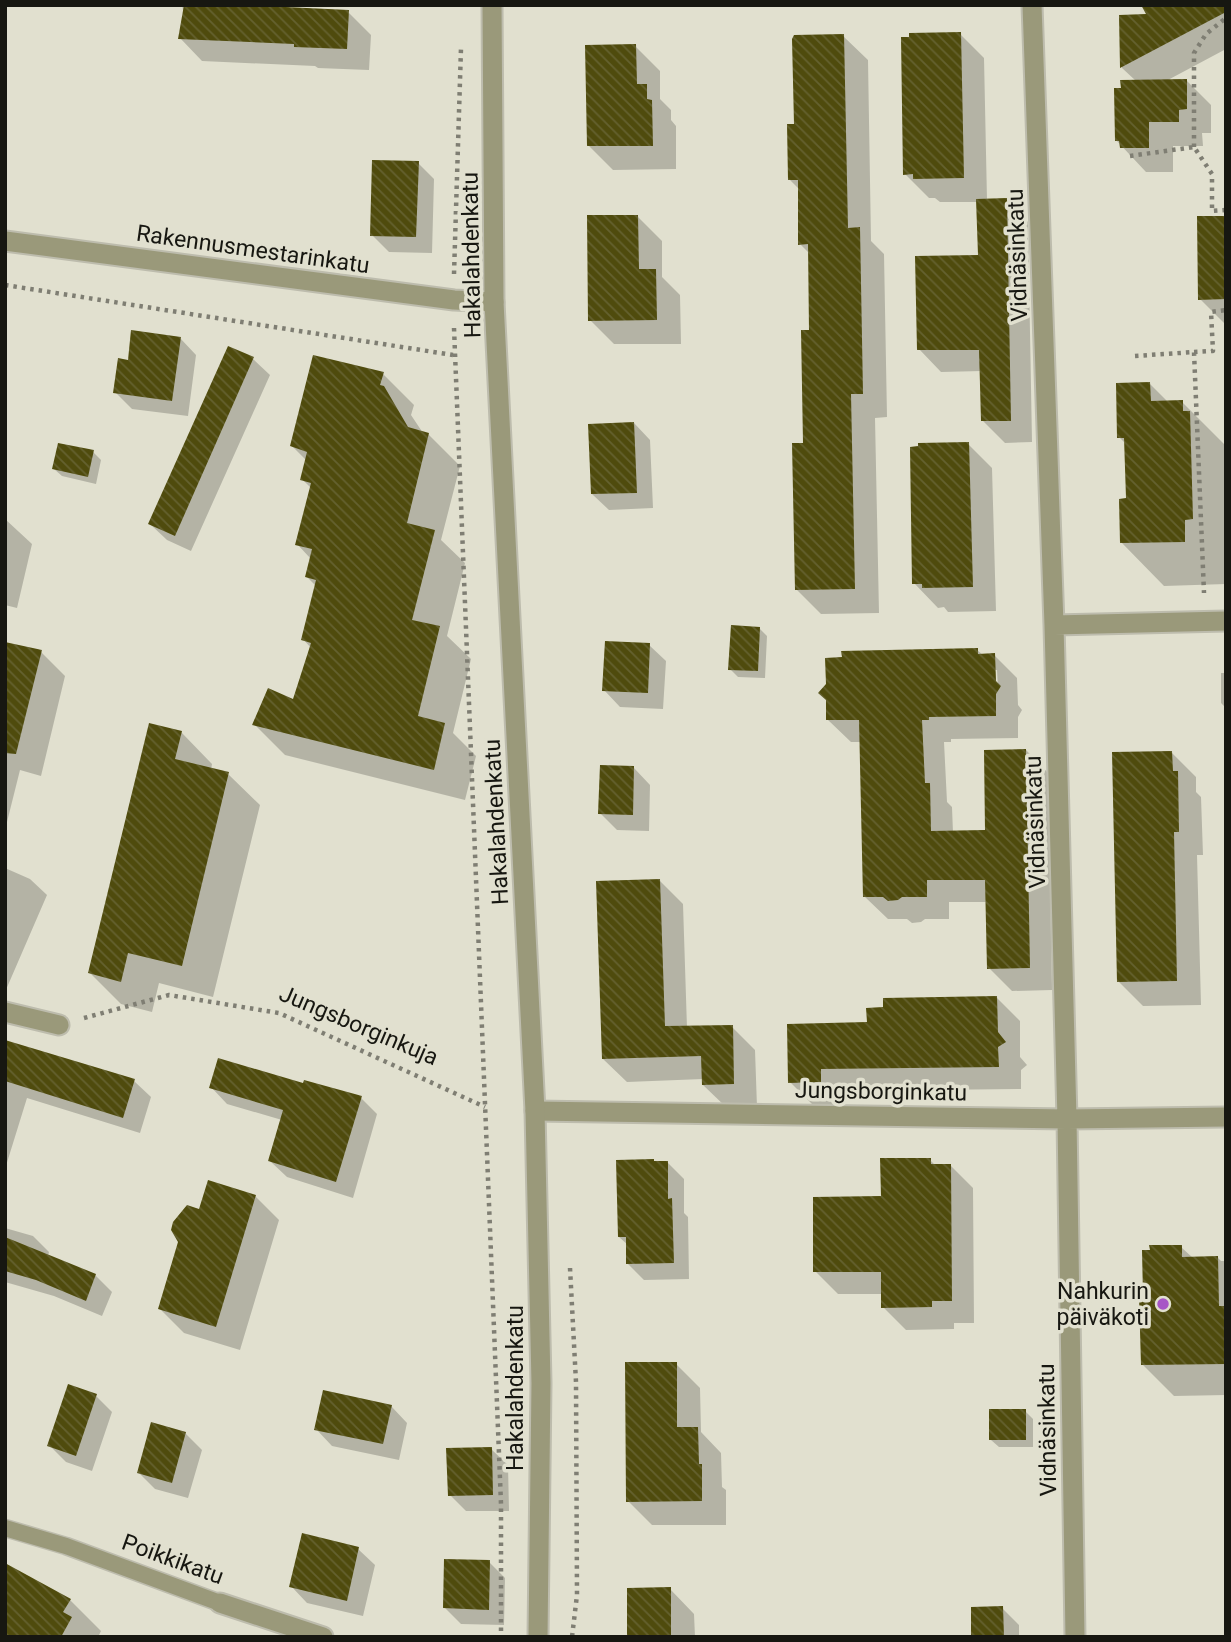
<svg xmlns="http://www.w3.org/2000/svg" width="1231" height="1642" font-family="Roboto,sans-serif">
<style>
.shadow{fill:#0003;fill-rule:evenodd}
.building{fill:url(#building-back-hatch)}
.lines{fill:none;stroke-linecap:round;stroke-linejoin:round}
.service-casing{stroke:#bdbcad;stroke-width:19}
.minor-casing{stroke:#bdbcad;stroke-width:23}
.tertiary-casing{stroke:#bdbcad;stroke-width:23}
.path{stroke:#7f7e73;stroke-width:4.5;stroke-dasharray:3.5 5;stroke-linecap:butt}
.service{stroke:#9a997a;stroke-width:16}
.minor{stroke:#9a997a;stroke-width:19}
.tertiary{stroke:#9a997a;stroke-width:19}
.poi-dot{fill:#a756c6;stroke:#e1e0cf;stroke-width:2.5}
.labels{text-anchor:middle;stroke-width:7;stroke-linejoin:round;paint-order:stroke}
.street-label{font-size:23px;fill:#171711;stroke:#e1e0cf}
.poi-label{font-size:23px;fill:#171711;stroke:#e1e0cf;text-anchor:end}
</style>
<defs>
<pattern id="building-back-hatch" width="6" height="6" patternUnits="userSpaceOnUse" patternTransform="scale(1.75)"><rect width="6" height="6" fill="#4f4b0d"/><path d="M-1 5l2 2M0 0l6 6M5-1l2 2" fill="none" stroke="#64612f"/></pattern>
</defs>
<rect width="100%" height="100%" fill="#e1e0cf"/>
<path class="shadow" d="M 182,5 L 268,5 L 268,9 L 348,12 L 371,35 L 369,70 L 318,68 L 315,66 L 202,61 L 180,38 L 184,15 Z
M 1226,5 L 1226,49 L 1166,81 L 1186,80 L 1211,105 L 1211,133 L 1202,133 L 1203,146 L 1173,146 L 1173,172 L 1146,172 L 1116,140 L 1122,90 L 1136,81 L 1122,68 L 1121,16 L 1149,16 Z
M 960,34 L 984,58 L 987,200 L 1006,200 L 1028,222 L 1032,442 L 1005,443 L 983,421 L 982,371 L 941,372 L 919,349 L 979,257 L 978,202 L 940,202 L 935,198 L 929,198 L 905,174 Z
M 843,36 L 868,60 L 871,241 L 884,254 L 887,417 L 875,418 L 879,613 L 821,614 L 797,590 L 811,331 L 810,254 L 800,244 L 799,189 L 790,180 L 795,126 Z
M 635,46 L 660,71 L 660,99 L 671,110 L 671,120 L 676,126 L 676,169 L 613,170 L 588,145 Z
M 418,163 L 434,179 L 432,253 L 389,252 L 372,235 Z
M 637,216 L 662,241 L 662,277 L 680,295 L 681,344 L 614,344 L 590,320 Z
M 1226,218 L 1226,325 L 1200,299 Z
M 180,338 L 196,355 L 188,416 L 132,409 L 115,392 L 129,361 Z
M 253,359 L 270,375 L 191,551 L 167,540 L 150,524 Z
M 383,374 L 414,405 L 411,415 L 423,433 L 428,434 L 460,466 L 441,540 L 465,563 L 447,636 L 471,659 L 453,733 L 476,756 L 465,800 L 285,755 L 254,724 L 294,702 L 311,648 L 303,639 L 316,586 L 307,577 L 311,559 L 297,544 L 311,488 L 302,479 L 307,461 L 292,446 Z
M 1150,384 L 1168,402 L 1182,402 L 1225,445 L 1226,584 L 1164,586 L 1122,543 L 1128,500 L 1126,444 L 1119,437 Z
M 634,423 L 650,440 L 653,508 L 609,510 L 592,494 Z
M 968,444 L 992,468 L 996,611 L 948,612 L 944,607 L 938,608 L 914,583 Z
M 93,452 L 101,460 L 96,484 L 62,476 L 54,469 Z
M 5,519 L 32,544 L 17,608 L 5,605 Z
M 759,628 L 767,636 L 765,678 L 738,677 L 730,669 Z
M 5,643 L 41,652 L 65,676 L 41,776 L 20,770 L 5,830 Z
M 649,645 L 666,661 L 663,709 L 620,707 L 604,690 Z
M 977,650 L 983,655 L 994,655 L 1017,678 L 1018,705 L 1022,710 L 1018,717 L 1018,738 L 951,739 L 951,742 L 944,742 L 947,802 L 952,807 L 953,833 L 987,832 L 1026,750 L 1048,773 L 1052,990 L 1012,991 L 989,968 L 987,902 L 949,902 L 949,919 L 925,919 L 921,922 L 912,923 L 907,919 L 888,919 L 865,897 L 861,742 L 851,742 L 828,720 ZM 993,670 L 997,670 L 998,690 Z
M 1221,673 L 1226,673 L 1226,708 L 1221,703 Z
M 181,732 L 212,764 L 211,770 L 228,774 L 260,805 L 213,997 L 159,983 L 152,1012 L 121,1004 L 90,973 Z
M 1171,752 L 1196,777 L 1196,792 L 1201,797 L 1203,855 L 1197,855 L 1201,1005 L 1143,1006 L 1119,982 Z
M 634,768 L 650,785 L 649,831 L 617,830 L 600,813 Z
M 5,868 L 30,879 L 47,895 L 5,992 Z
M 660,881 L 683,904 L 687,1028 L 732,1027 L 755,1050 L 757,1107 L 727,1108 L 703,1085 L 703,1079 L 627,1082 L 603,1059 Z
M 997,998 L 1020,1021 L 1020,1057 L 1027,1065 L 1021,1070 L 1021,1089 L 843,1091 L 843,1105 L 813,1105 L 790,1082 L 868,1023 Z
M 5,1042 L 134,1081 L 151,1097 L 140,1133 L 27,1098 L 5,1169 Z
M 304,1085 L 361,1098 L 377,1114 L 353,1198 L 287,1177 L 270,1161 L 282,1120 L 227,1104 L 211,1087 Z
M 930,1160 L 936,1166 L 951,1166 L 973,1188 L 974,1323 L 954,1323 L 954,1329 L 906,1330 L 883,1307 L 883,1294 L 838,1294 L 815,1271 L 882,1198 Z
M 667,1162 L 684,1179 L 684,1213 L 688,1217 L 689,1279 L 644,1280 L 628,1264 L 628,1245 L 619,1237 Z
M 255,1196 L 279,1220 L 240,1350 L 184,1333 L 160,1309 L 200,1211 Z
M 5,1228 L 33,1236 L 49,1252 L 48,1256 L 95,1275 L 112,1292 L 102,1316 L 54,1296 L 5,1282 Z
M 1181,1247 L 1193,1258 L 1217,1257 L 1221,1261 L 1226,1261 L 1226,1395 L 1174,1396 L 1143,1365 L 1145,1297 Z
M 676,1364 L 700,1388 L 701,1432 L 721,1453 L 722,1487 L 726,1490 L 726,1525 L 652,1525 L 628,1501 Z
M 96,1396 L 112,1412 L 92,1471 L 66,1462 L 49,1445 Z
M 391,1406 L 407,1423 L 399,1460 L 332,1446 L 316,1429 Z
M 1025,1411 L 1033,1419 L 1033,1447 L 999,1447 L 991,1440 Z
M 185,1433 L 202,1450 L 188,1498 L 155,1489 L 139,1473 Z
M 491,1449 L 508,1465 L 509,1511 L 466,1511 L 450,1495 Z
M 358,1549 L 375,1565 L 363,1616 L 307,1603 L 291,1586 Z
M 489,1562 L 505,1578 L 504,1625 L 461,1624 L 445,1608 Z
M 670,1589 L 694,1614 L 695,1637 L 629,1637 Z
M 70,1600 L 101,1631 L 98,1637 L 5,1637 Z
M 1002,1608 L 1019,1625 L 1019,1637 L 973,1637 Z"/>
<path class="building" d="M 184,5 L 245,5 L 349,10 L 347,49 L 294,47 L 294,44 L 178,39 Z
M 1141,5 L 1226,5 L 1226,12 L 1120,68 L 1119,15 L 1146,14 Z
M 961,32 L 964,178 L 913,179 L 913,174 L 903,175 L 901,37 L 909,37 L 909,33 Z
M 844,34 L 848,228 L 860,227 L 863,394 L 851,394 L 855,589 L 795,590 L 792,443 L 803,443 L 801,330 L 809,330 L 808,244 L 798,245 L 798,180 L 788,180 L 787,124 L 794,124 L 792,39 L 794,35 Z
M 636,44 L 637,84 L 647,84 L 647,99 L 652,100 L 653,146 L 587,146 L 585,45 Z
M 1187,79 L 1187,109 L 1179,110 L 1179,122 L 1149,122 L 1149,148 L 1120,148 L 1119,141 L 1115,141 L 1114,88 L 1121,88 L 1120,80 Z
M 372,160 L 419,161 L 416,237 L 370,236 Z
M 1007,198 L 1011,421 L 981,421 L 979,350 L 917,350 L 915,256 L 978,255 L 976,199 Z
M 587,215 L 638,215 L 639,269 L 656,269 L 657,320 L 588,321 Z
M 1197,216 L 1226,216 L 1226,299 L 1198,300 Z
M 131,330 L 181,337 L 172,401 L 113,393 L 118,358 L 128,360 Z
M 228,346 L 254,357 L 175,536 L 148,524 Z
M 313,355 L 384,372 L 380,385 L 384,386 L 408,427 L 429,433 L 407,523 L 435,530 L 412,620 L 440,626 L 418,716 L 445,723 L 434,770 L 252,725 L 268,688 L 293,699 L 311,643 L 301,640 L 316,580 L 305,577 L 312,549 L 295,545 L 311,483 L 300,480 L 307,452 L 290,446 Z
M 1150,382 L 1151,401 L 1183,400 L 1183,411 L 1190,411 L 1193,519 L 1185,520 L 1185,542 L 1120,543 L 1119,499 L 1126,498 L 1124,438 L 1117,438 L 1116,383 Z
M 634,422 L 637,493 L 591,494 L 588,424 Z
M 969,442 L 973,587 L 922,588 L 922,584 L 912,584 L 910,447 L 918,446 L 918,443 Z
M 58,443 L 94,450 L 88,477 L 52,469 Z
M 731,625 L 760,627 L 758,671 L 728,670 Z
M 605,641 L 650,643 L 648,693 L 602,691 Z
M 5,642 L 42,650 L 16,754 L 5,753 Z
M 978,648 L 978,654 L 995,653 L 996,681 L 1001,686 L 996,694 L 996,716 L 929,717 L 929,720 L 922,720 L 925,783 L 930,783 L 931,831 L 985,830 L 984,750 L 1026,749 L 1030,968 L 987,969 L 985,880 L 927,880 L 927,897 L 902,897 L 898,900 L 888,901 L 883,897 L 863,897 L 859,720 L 826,720 L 826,700 L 818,693 L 826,684 L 825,658 L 842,657 L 841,651 Z
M 149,723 L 182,731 L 175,759 L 229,772 L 182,966 L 128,953 L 121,982 L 88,973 Z
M 1172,751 L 1173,771 L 1178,771 L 1179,832 L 1174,832 L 1177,981 L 1117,982 L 1112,752 Z
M 600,765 L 634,766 L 633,815 L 598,814 Z
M 660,879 L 665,1026 L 733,1025 L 734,1084 L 702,1085 L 701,1056 L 602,1059 L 596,881 Z
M 997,996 L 998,1032 L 1006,1042 L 998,1047 L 999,1067 L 821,1069 L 821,1082 L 788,1083 L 787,1024 L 867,1022 L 866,1008 L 883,1007 L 883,998 Z
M 5,1040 L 135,1079 L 123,1118 L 5,1081 Z
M 218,1058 L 303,1083 L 304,1080 L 362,1096 L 336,1182 L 268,1161 L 283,1110 L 209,1088 Z
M 880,1158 L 931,1158 L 931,1164 L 951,1164 L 952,1301 L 932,1301 L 932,1307 L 881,1308 L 881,1272 L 813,1272 L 813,1197 L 881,1196 Z
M 654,1159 L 654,1161 L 668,1161 L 668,1199 L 672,1198 L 674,1263 L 626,1264 L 626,1237 L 618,1237 L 616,1160 Z
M 208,1180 L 256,1195 L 216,1327 L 158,1309 L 178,1242 L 171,1230 L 173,1222 L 187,1205 L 199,1209 Z
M 5,1237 L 96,1274 L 86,1301 L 36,1280 L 5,1271 Z
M 1149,1245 L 1182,1245 L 1182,1257 L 1218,1256 L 1219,1306 L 1226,1306 L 1226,1364 L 1141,1365 L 1139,1296 L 1143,1296 L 1142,1250 L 1150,1250 Z
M 625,1362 L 677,1362 L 677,1427 L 698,1427 L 699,1464 L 702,1464 L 702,1501 L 626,1502 Z
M 68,1384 L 97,1394 L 76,1456 L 47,1446 Z
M 323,1390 L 392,1405 L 383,1444 L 314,1430 Z
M 989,1409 L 1026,1409 L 1026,1440 L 989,1440 Z
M 151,1422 L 186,1432 L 172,1483 L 137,1473 Z
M 492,1447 L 493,1495 L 448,1496 L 446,1448 Z
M 302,1533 L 359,1547 L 347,1601 L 289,1587 Z
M 444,1559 L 490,1560 L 489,1610 L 443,1608 Z
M 5,1563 L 71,1599 L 63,1612 L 72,1617 L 61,1637 L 5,1637 Z
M 671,1587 L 671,1637 L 627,1637 L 627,1588 Z
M 1003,1606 L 1004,1637 L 971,1637 L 971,1607 Z"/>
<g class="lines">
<defs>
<path id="service" d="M 5,1528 L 66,1546 L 220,1603"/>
<path id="minor" d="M 1032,5 L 1054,625 L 1067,1119 L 1075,1637
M 5,241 L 454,300 L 494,302
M 1054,625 L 1226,621
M 5,1012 L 59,1025
M 535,1111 L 1067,1119 L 1226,1117
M 220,1603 L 323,1637"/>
<path id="tertiary" d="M 492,5 L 494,302 L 535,1111 L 541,1383 L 538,1637"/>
</defs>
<use href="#service" class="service-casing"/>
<use href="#minor" class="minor-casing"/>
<use href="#tertiary" class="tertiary-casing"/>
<path class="path" d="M 1194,147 L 1194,53 L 1206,34 L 1226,18
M 1130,156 L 1194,147 L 1212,174 L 1212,211 L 1226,210
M 454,274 L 461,48
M 5,285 L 453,355
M 454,328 L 501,1504 L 501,1637
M 1194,352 L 1213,351 L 1211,312 L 1226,310
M 1135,356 L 1194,352 L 1204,593
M 84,1018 L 169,995 L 279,1013 L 485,1107
M 570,1268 L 576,1382 L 577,1595 L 572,1637"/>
<use href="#service" class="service"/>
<use href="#minor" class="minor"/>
<use href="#tertiary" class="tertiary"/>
</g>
<circle class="poi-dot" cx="1163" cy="1304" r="7"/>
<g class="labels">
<g class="street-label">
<text transform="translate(253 249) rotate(8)" y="8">Rakennusmestarinkatu</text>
<text transform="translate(471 255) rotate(-91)" y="8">Hakalahdenkatu</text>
<text transform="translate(1017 255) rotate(-92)" y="8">Vidnäsinkatu</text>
<text transform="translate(496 822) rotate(-93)" y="8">Hakalahdenkatu</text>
<text transform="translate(1035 822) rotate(-92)" y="8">Vidnäsinkatu</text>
<text transform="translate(359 1025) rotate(23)" y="8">Jungsborginkuja</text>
<text transform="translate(881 1091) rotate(1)" y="8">Jungsborginkatu</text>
<text transform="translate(515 1388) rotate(-90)" y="8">Hakalahdenkatu</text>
<text transform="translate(1047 1430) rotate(-91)" y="8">Vidnäsinkatu</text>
<text transform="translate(173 1559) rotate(20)" y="8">Poikkikatu</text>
</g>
<g class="poi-label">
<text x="1149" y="1299">Nahkurin<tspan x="1149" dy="26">päiväkoti</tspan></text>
</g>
</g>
<rect width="1231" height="1642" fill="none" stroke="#171711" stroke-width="14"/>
</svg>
